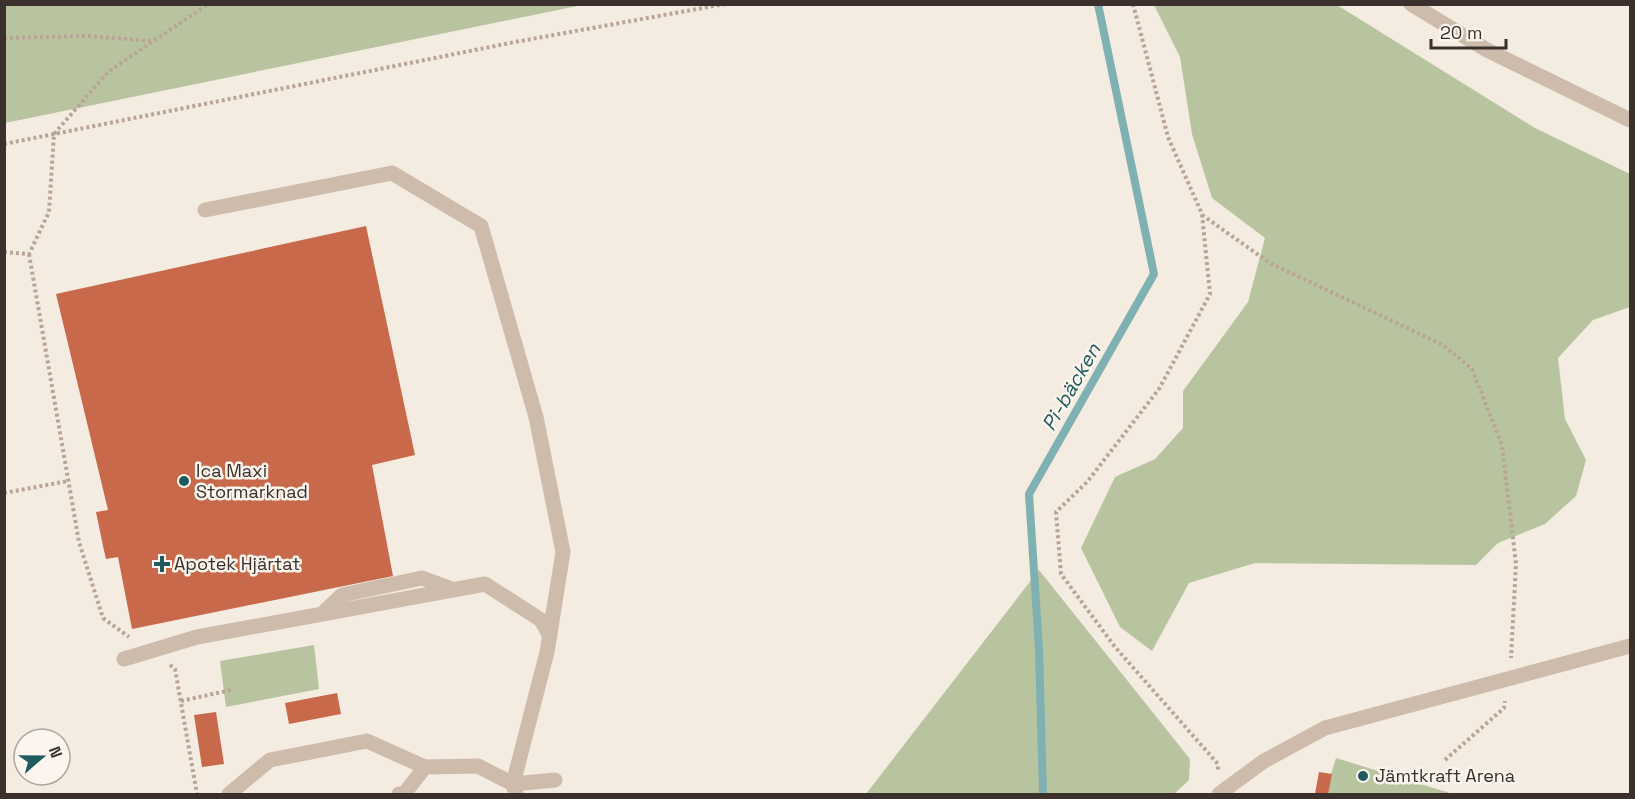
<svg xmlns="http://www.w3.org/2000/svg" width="1635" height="799" font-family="'Space Grotesk',sans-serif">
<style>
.green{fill:#b8c4a0}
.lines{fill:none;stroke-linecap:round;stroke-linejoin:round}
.stream{stroke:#7fb0b2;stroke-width:8}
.building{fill:#c8694b}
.path{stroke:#b9a596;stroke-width:4;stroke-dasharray:3 3;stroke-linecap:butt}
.minor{stroke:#cdbbac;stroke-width:15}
.poi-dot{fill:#1f5a5e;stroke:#fbf5ee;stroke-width:2}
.labels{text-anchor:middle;stroke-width:5;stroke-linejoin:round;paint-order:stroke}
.poi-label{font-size:18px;fill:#3b302b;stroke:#fbf5ee;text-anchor:start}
.water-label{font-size:20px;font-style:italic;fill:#1f5a5e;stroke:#fbf5ee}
</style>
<rect width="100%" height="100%" fill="#f4ebe1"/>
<path class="green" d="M 5,4 L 582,4 L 582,5 L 5,123 Z
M 1154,5 L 1337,5 L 1535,128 L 1630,174 L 1630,307 L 1593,320 L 1558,358 L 1565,419 L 1586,460 L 1576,496 L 1545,524 L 1498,543 L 1476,565 L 1255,563 L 1189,583 L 1152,651 L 1120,627 L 1081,548 L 1115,477 L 1155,459 L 1183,428 L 1183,391 L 1248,302 L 1265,238 L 1212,198 L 1192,134 L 1180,57 Z
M 1039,570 L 1190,759 L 1189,780 L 1174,794 L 866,794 Z
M 314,645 L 319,689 L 226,707 L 220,661 Z
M 1336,758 L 1453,794 L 1325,794 Z"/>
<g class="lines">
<path class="stream" d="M 1043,794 L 1039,648 L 1029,494 L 1154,274 L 1098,4"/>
</g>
<path class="building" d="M 366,226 L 415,455 L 372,465 L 393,576 L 132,629 L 118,557 L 106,559 L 103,546 L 96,512 L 108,510 L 56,294 Z
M 337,693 L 341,714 L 289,724 L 285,703 Z
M 216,712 L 224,764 L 202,767 L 194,715 Z
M 1319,772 L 1332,774 L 1328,794 L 1315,794 Z"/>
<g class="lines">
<path class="path" d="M 1133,4 L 1168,137 L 1202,214 L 1210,294 L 1159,389 L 1087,482 L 1056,512 L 1061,574 L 1115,647 L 1218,764 L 1218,770
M 4,38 L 87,36 L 151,41
M 4,144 L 515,42 L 725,4
M 1202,215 L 1270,263 L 1443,345 L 1472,369 L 1502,445 L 1516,564 L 1511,658
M 4,252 L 29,254 L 49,212 L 54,134 L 108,72 L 208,4
M 29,254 L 79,542 L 103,618 L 129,637
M 4,493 L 68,481
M 170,665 L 175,669 L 197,794
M 181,701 L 231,690
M 1445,760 L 1504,708 L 1505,701"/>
<path class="minor" d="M 1411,4 L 1487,50 L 1630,120
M 205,210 L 392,173 L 481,226 L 536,417 L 563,552 L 547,652 L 513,784 L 555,780
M 322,614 L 342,595 L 422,578 L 452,589
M 124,659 L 197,637 L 485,584 L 541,620 L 550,636
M 229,794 L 270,760 L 367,741 L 425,767
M 399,794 L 404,794 L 425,767 L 478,766 L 513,784 L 516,794
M 1219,794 L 1264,761 L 1325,728 L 1630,646"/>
</g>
<g class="poi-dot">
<circle cx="184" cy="481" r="6"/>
<path d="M159 555h6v6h6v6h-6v6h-6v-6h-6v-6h6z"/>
<circle cx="1363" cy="776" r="6"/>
</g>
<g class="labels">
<g class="poi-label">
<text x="196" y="477">Ica Maxi<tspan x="196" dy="21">Stormarknad</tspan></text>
<text x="174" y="570">Apotek Hjärtat</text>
<text x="1375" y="782">Jämtkraft Arena</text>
</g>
<g class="water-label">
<text transform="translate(1071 387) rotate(-60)" y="7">Pi-bäcken</text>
</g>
</g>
<rect width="1635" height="799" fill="none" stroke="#3b302b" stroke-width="12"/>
<g transform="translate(42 757) rotate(70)"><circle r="28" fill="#fbf5ee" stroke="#aea6a0" stroke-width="1.5"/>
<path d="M0-4.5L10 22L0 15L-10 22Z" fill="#1f5a5e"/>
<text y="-9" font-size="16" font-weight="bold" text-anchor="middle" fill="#3b302b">N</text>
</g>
<path d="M1431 39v9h75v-9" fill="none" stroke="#3b302b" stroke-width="3"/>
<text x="1440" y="39" font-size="18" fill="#3b302b" stroke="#fbf5ee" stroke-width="4.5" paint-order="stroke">20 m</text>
</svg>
